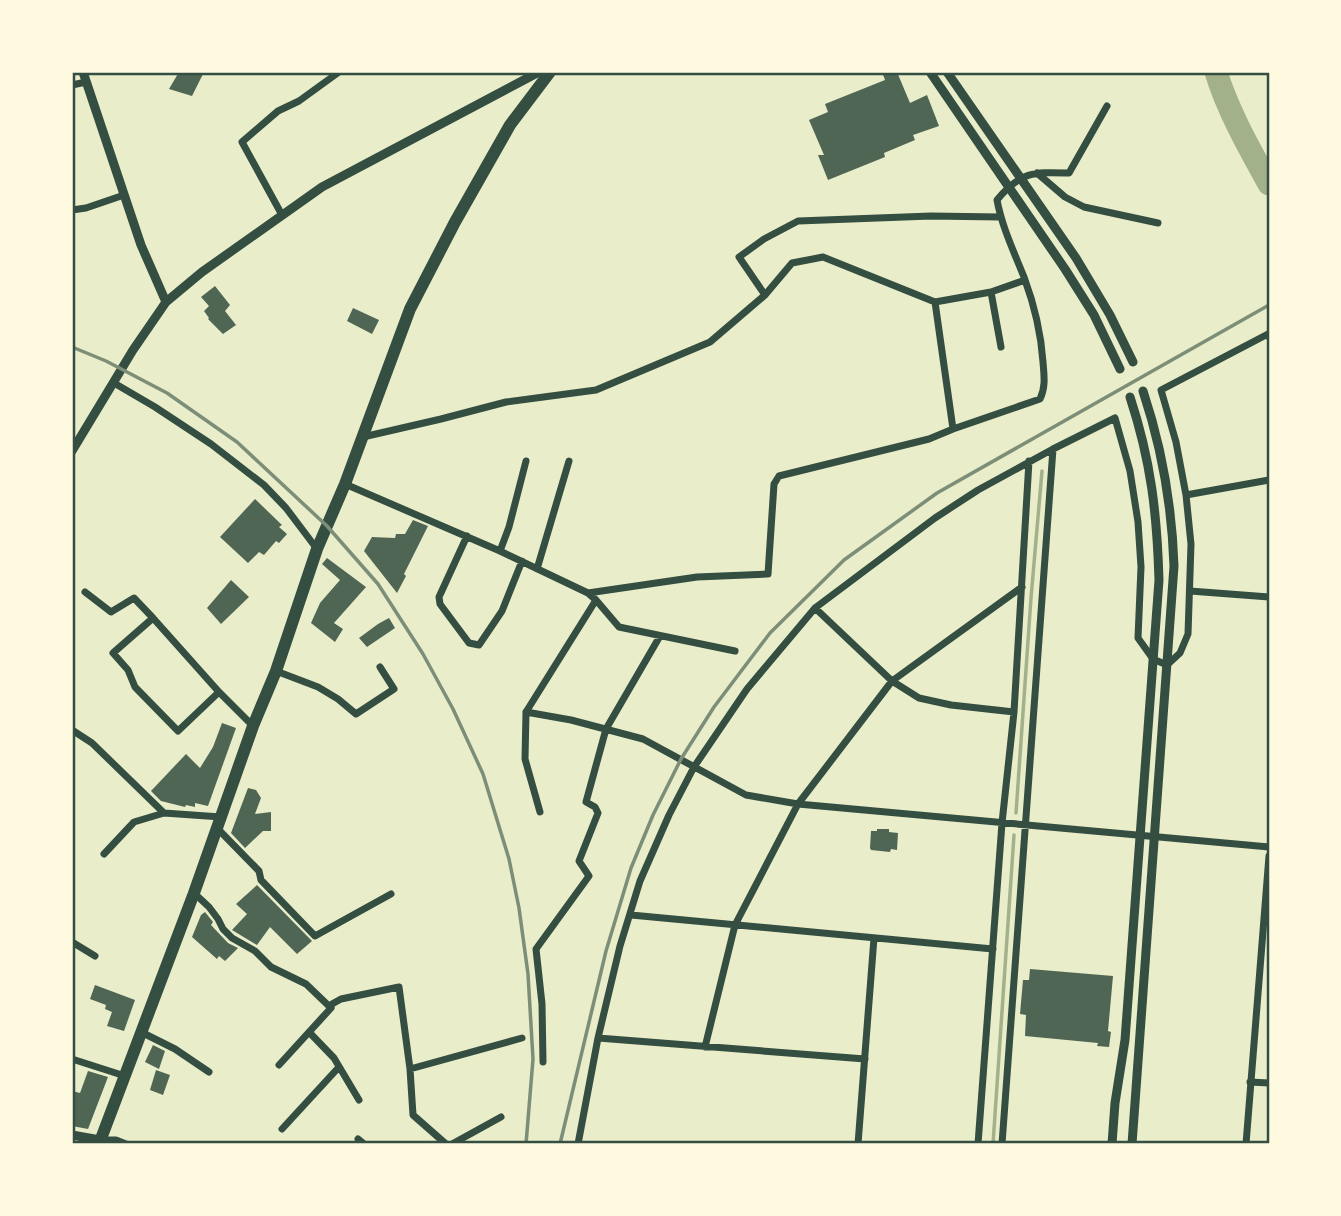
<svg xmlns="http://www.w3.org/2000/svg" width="1341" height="1216" font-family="Lato,sans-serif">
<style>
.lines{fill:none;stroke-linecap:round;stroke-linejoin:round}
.stream{stroke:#a3b18a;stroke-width:3.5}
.river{stroke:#a3b18a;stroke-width:23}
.building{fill:#4f6655}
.minor{stroke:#344e41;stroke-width:7}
.tertiary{stroke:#344e41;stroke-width:9}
.trunk{stroke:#344e41;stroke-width:12}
.rail{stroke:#7c8e77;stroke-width:3.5}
.neatline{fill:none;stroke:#344e41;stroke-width:2.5}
</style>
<rect width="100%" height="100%" fill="#e9edc9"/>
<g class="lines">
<path class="stream" d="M 1016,813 L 1031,598 L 1042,471
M 993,1144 L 1014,835"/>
<path class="river" d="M 1216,72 C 1228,111 1249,148 1269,184"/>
</g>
<path class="building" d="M 179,72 L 204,72 L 192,96 L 169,89 Z
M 882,72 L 897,72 L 910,103 L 927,95 L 939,126 L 913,135 L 915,140 L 884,153 L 885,157 L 828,180 L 818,155 L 824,155 L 809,120 L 828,112 L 825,104 L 885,80 Z
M 215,286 L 230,305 L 225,311 L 236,325 L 223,334 L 208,319 L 209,318 L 204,311 L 209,306 L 201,297 Z
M 353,308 L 379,320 L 372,334 L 347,321 Z
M 255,499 L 282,525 L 279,527 L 287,534 L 279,543 L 276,541 L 264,555 L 259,552 L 248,563 L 220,537 Z
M 413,520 L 428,526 L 404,574 L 406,576 L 397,593 L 364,551 L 372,537 L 395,538 L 396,534 L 405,534 Z
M 327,558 L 366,587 L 334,623 L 343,629 L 335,642 L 311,623 L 320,603 L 340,580 L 322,564 Z
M 231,580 L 249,597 L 221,624 L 207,608 Z
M 389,618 L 395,628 L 367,647 L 359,638 L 378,624 Z
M 222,723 L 236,728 L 208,806 L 195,803 L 195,807 L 186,805 L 185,807 L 161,801 L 151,791 L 186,754 L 200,768 L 213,747 Z
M 248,788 L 256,790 L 261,798 L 255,814 L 271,812 L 271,831 L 263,831 L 245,848 L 231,833 Z
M 877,829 L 889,829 L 889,832 L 898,833 L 897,850 L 891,849 L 890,852 L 871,850 L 870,848 L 871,831 L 877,831 Z
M 257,885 L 312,941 L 297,954 L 270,927 L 257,945 L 232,930 L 247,914 L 236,904 Z
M 205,912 L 213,922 L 211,925 L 228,943 L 238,948 L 225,961 L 219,956 L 217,959 L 192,937 L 201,915 Z
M 1030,969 L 1113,976 L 1108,1031 L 1111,1032 L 1109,1047 L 1097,1046 L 1098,1043 L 1025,1036 L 1026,1015 L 1020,1014 L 1023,980 L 1029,980 Z
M 95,985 L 135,1000 L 124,1031 L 107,1026 L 112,1012 L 105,1009 L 106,1005 L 90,999 Z
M 153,1045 L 165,1051 L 159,1069 L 145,1062 Z
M 156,1070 L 170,1075 L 163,1095 L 150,1090 Z
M 88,1071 L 108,1077 L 88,1129 L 72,1126 L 72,1091 L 80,1093 Z"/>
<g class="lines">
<path class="minor" d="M 72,85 L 86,82
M 1037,173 L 1065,197 L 1084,207 L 1158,223
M 72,210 L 86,208 L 124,195
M 282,215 L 242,142 L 278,111 L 299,101 L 339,72
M 991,292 L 1001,347
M 765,295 L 739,257 L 764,239 L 798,221 L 931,216 L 1000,217
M 935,302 L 991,292 L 1025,280
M 114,383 L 155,407 L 211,444 L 264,485 L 286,508 L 317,549
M 363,437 L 441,419 L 506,402 L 596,390 L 710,342 L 765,295 L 792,263 L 823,257 L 935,302 L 953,429 L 1040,399 C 1046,387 1044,375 1043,362 C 1041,333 1034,304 1024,277 C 1014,252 1002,227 997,200 C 1021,171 1034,172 1069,173 L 1107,106
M 345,484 L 500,551 L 588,593 L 596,600 L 526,712 L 571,720 L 643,739 L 746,795 L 798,804 L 1269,847
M 1186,495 L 1269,480
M 467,536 L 439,597 L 440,604 L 469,643 L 479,645 L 502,611 L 522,561
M 500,551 L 509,527 L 526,461
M 537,569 L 569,461
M 1190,591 L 1269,597
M 85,592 L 111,612 L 134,598 L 153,618
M 588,593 L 697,577 L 768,574 L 774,484 L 779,476 L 929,439 L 953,429
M 596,600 L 619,627 L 735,651
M 815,608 L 892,681 L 919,698 L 951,705 L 1014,712
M 276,671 L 318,687 L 338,699 L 356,714 L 394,689 L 380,667
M 219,692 L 178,731 L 135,687 L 128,670 L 113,653 L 153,618 L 219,692 L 253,726
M 526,712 L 525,759 L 540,812
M 72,730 L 92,743 L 164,813
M 217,828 L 259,871 L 261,880 L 315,936 L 391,894
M 104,854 L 134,822 L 164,813 L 221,817
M 194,893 L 209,907 L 218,919 L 223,929 L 232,938 L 255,951 L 271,967 L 306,984 L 331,1008 L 332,1004 L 341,999 L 399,987 L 410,1069 L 413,1115 L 446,1144
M 631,915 L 993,949
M 72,942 L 95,956
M 141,1032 L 175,1049 L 209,1072
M 309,1032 L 334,1058 L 359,1100
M 598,1038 L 865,1059
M 705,1047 L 735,925 L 798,804 L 892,681 L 1022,587
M 72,1059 L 125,1076
M 543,1062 L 542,1004 L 536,949 L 589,876 L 579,861 L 598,813 L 595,807 L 586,802 L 606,729 L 660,636
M 279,1065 L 331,1008
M 410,1069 L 522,1038
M 1250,1082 L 1269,1083
M 282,1129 L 339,1067
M 358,1139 L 364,1144
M 100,1140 L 116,1140 L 126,1144
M 452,1144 L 501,1117
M 578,1144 L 598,1038 L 620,946 L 640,881 L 669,815 L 694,767 L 747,689 L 815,608 L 935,518 L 978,490 L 1053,449
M 858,1144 L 874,938
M 978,1144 L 1002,823 L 1014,712 L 1029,461
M 1002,1144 L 1053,449 L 1115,418 L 1130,471 L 1138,522 L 1141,567 L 1138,638 L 1153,659 L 1167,665 L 1180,653 L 1188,634 L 1191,544 L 1186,495 L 1176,442 L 1161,390 L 1268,334 L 1269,337
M 1246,1144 L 1269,856"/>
<path class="tertiary" d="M 83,72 L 141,245 L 166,302
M 930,72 L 1065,269 L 1094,315 L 1120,369
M 947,72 L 1076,258 L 1110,315 L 1133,362
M 72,451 L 133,350 L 166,302 L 202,272 L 322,187 L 539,72
M 72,1135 L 100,1140
M 1112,1144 L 1115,1103 L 1125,1040 L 1159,580 C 1157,513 1151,461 1130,397
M 1132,1144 L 1174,566 C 1172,506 1162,448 1143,391"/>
<path class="trunk" d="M 99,1144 L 194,893 L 253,726 L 276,671 L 317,549 L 345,484 L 410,309 L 455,222 L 510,125 L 550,72"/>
<path class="rail" d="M 72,347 L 106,361 L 167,393 L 237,442 L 327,526 L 378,584 L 423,654 L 453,709 L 483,774 L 509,859 L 519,908 L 528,974 L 533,1059 L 526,1144
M 560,1144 L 606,951 L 631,868 L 653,815 L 681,759 L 714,707 L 770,633 L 844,560 L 937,493 L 1269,305"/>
</g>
<rect width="1341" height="1216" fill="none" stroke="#fefae0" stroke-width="147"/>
<rect x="74" y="74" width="1194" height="1068" class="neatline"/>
</svg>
